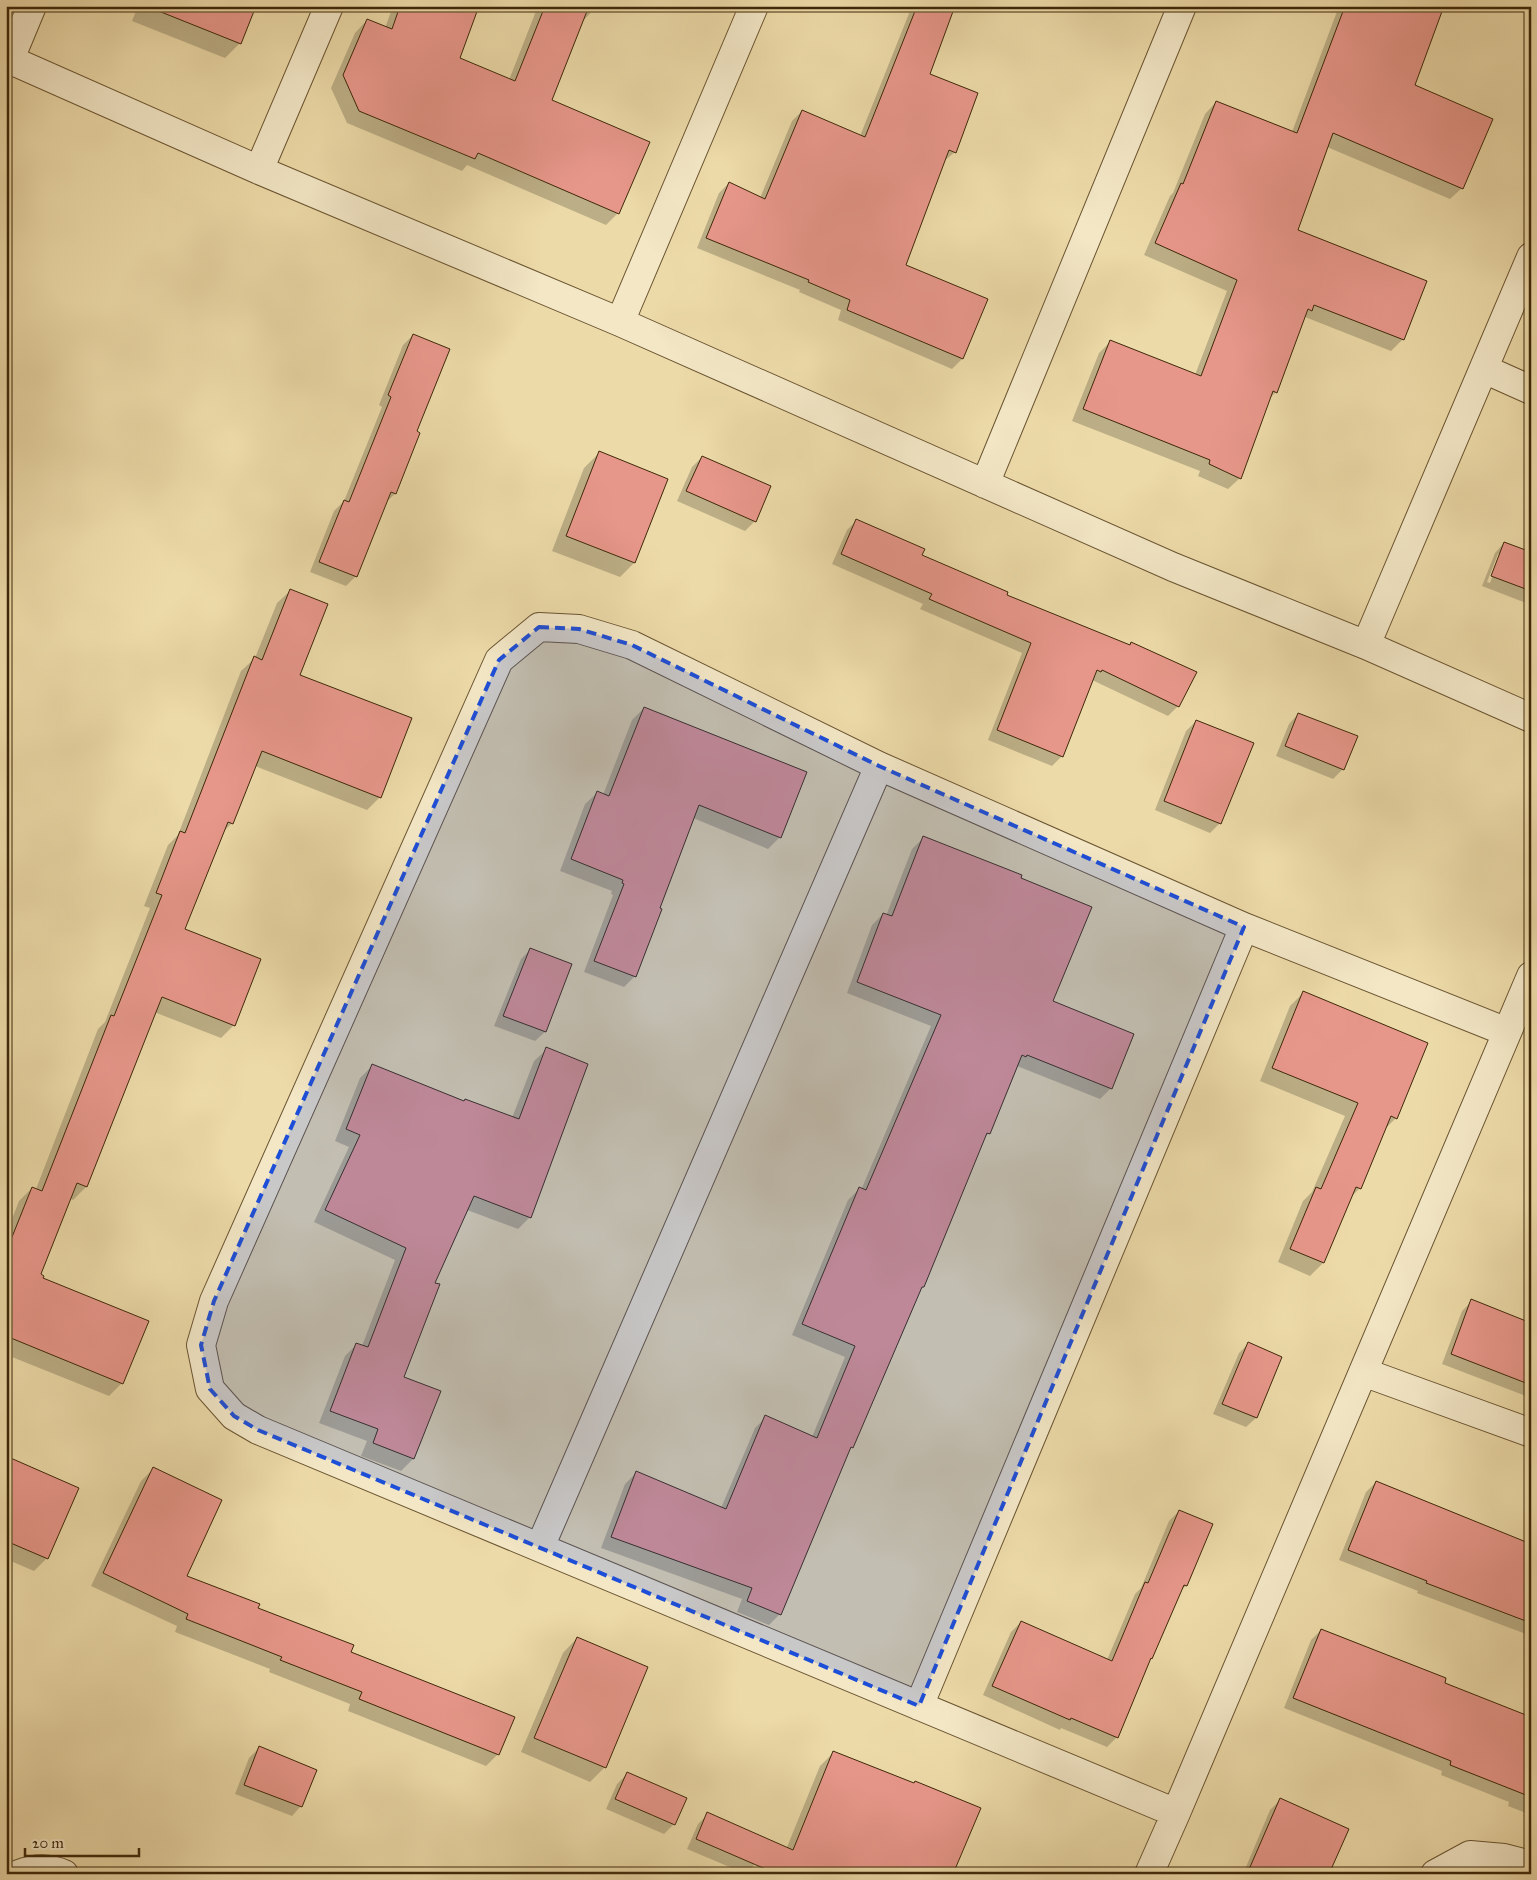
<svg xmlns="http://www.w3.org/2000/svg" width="1537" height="1880" font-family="'IM FELL Great Primer',serif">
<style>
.shadow{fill:#0003;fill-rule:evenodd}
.building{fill:#e7978a;stroke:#3e2809}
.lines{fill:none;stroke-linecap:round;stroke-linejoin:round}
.street-casing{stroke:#6a5431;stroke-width:30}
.street{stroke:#f3e7c6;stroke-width:28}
.marked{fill:#1d4ed8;fill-opacity:0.2;stroke:#1d4ed8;stroke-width:4;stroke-dasharray:10 6;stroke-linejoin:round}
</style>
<rect width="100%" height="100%" fill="#ecdaa8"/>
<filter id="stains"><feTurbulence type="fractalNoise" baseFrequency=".004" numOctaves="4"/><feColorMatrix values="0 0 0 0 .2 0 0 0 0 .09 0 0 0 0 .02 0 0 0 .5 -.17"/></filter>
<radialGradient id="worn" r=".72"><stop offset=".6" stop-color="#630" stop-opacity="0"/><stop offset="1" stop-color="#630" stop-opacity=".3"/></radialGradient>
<path class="shadow" d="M 138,6 L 254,6 L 240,43 L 225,58 L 132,21 Z
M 393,6 L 478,6 L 458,59 L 509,80 L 538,6 L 597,6 L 584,20 L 582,19 L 550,100 L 618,213 L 606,225 L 467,165 L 462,171 L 347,123 L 331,88 L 355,33 L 367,20 L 385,28 Z
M 912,6 L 953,6 L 928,75 L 955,152 L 944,161 L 905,266 L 986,299 L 962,359 L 952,369 L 838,320 L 841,310 L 799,292 L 800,290 L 697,248 L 719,193 L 729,183 L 760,198 L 792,121 L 802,111 L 860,136 Z
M 1339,6 L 1442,6 L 1413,86 L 1462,188 L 1450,199 L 1327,147 L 1296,230 L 1403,339 L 1391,351 L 1305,317 L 1276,392 L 1268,400 L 1240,478 L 1228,489 L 1198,476 L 1200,471 L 1072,421 L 1099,353 L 1110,342 L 1195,375 L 1227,291 L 1144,255 L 1170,196 L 1173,193 L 1205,114 L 1216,102 L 1292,132 Z
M 413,335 L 416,432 L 419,433 L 395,494 L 385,503 L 356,576 L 346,586 L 310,572 L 334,511 L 344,501 L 382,407 L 379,405 L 403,345 Z
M 599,453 L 634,563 L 620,577 L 552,551 L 584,468 Z
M 702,457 L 755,521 L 745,531 L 677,501 L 692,467 Z
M 857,520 L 921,556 L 1006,595 L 1128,646 L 1132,643 L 1178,706 L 1168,716 L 1092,680 L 1062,756 L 1052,766 L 988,740 L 1022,653 L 920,609 L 923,604 L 832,564 L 847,530 Z
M 1504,543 L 1531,554 L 1531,605 L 1482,586 L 1495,553 ZM 1498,554 L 1501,554 L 1490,583 L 1487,582 Z
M 290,591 L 298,675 L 380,797 L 367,810 L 255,766 L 232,823 L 222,833 L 184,930 L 234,1025 L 221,1038 L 154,1012 L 86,1187 L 73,1200 L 69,1198 L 39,1275 L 122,1383 L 109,1396 L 12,1357 L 6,1371 L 6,1234 L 19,1201 L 32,1188 L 36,1189 L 98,1029 L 105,1022 L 150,908 L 144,906 L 168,845 L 178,835 L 241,671 L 255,658 L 277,603 Z
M 644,708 L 780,837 L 768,849 L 693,818 L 635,976 L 624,987 L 584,972 L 613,895 L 611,894 L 612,891 L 560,871 L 585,804 L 597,793 L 603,795 L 632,720 Z
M 1298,714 L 1343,769 L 1333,779 L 1276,756 L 1289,724 Z
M 1196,721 L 1220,823 L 1210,833 L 1155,810 L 1186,731 Z
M 923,838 L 1051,1001 L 1111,1088 L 1100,1099 L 1017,1066 L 989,1133 L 984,1138 L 923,1287 L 919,1291 L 852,1447 L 848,1452 L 780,1614 L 769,1625 L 737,1612 L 742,1599 L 601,1548 L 625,1484 L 636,1473 L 721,1508 L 755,1428 L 766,1417 L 812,1437 L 845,1357 L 792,1335 L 848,1200 L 859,1189 L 861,1190 L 931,1026 L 847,993 L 872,925 L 883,914 L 886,916 L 912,849 Z
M 531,949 L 570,965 L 545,1032 L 535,1041 L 494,1026 L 521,959 Z
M 1303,993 L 1396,1118 L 1384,1130 L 1360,1188 L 1350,1198 L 1323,1263 L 1310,1276 L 1278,1262 L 1303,1201 L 1312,1192 L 1345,1116 L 1260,1081 L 1290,1006 Z
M 547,1049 L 530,1217 L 518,1229 L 467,1210 L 433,1283 L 403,1378 L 413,1459 L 401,1471 L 361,1456 L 367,1441 L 319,1423 L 345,1356 L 357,1344 L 362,1346 L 395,1260 L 314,1222 L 349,1147 L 335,1141 L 360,1078 L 372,1066 L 464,1102 L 512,1118 L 534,1061 Z
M 1472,1301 L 1531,1324 L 1531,1398 L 1442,1364 L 1462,1311 Z
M 1249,1343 L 1281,1357 L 1256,1418 L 1246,1427 L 1213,1414 L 1239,1353 Z
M 6,1457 L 47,1558 L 34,1571 L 6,1559 Z
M 153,1469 L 185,1576 L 350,1653 L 498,1754 L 486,1766 L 348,1711 L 350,1704 L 269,1672 L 270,1669 L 175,1632 L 177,1626 L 91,1586 L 141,1481 Z
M 1376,1482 L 1531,1546 L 1531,1636 L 1417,1593 L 1418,1591 L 1339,1560 L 1366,1492 Z
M 1179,1511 L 1186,1586 L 1180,1591 L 1117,1737 L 1107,1747 L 1061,1728 L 1060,1730 L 983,1695 L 1011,1632 L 1021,1622 L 1107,1660 L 1135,1594 L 1141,1588 L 1169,1521 Z
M 1321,1630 L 1443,1683 L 1531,1718 L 1531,1815 L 1508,1806 L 1509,1802 L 1441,1775 L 1442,1771 L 1284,1708 L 1311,1640 Z
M 577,1638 L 605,1767 L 590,1782 L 521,1752 L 563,1653 Z
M 259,1748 L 301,1806 L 292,1816 L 235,1794 L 249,1758 Z
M 834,1752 L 952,1874 L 776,1874 L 820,1766 Z
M 627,1774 L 674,1824 L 664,1834 L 606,1809 L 617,1784 Z
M 1280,1800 L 1328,1874 L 1243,1874 L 1270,1810 Z
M 708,1814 L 755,1864 L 746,1874 L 687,1849 L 698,1824 Z"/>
<path class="building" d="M 151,6 L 256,6 L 241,44 L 151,8 Z
M 400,6 L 479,6 L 460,58 L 515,81 L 545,6 L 589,6 L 552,100 L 650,142 L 619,214 L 478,153 L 475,159 L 359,111 L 343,75 L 367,19 L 392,29 Z
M 917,6 L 955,6 L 930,74 L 978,93 L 956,153 L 949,150 L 906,265 L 988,299 L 963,359 L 847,310 L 850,300 L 808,282 L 809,280 L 706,238 L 729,182 L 765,199 L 802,110 L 865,137 Z
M 1345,6 L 1444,6 L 1415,85 L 1493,119 L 1463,189 L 1333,133 L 1298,230 L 1427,281 L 1404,340 L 1314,305 L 1312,311 L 1308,309 L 1277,393 L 1273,391 L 1241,479 L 1209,464 L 1210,460 L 1083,409 L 1110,340 L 1201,376 L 1237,280 L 1155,243 L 1181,183 L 1183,184 L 1216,101 L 1297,133 Z
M 413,334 L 450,349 L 417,431 L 420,433 L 396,494 L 391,492 L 357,577 L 319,562 L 344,500 L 349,502 L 391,397 L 388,395 Z
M 599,451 L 668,479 L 635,563 L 566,536 Z
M 702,456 L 771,486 L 756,522 L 686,491 Z
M 856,519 L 925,549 L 922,555 L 1008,592 L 1007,595 L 1130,645 L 1131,642 L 1197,672 L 1179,707 L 1102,670 L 1101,672 L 1097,670 L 1063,757 L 997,730 L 1031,643 L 929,599 L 932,594 L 841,554 Z
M 1504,542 L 1531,552 L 1531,591 L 1491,576 Z
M 290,589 L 328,604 L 300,675 L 412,718 L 381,798 L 262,751 L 233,824 L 228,822 L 185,929 L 261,959 L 235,1026 L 162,997 L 87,1187 L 77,1183 L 41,1274 L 44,1276 L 43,1278 L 149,1321 L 123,1384 L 6,1336 L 6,1252 L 32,1187 L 42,1191 L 111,1015 L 114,1016 L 162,895 L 156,893 L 180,831 L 185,833 L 254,656 L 262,660 Z
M 644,707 L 807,772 L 781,838 L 699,805 L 660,908 L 662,909 L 636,977 L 594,961 L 624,884 L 622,883 L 623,880 L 571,859 L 597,791 L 609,796 Z
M 1298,713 L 1358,736 L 1344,770 L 1285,746 Z
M 1196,720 L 1254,743 L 1221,824 L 1164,801 Z
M 923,836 L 1022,875 L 1021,878 L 1092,907 L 1053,1001 L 1134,1034 L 1112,1089 L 1027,1055 L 1026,1057 L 1022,1055 L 990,1134 L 987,1133 L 924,1287 L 922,1287 L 853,1448 L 851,1447 L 781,1615 L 747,1601 L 752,1588 L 611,1537 L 636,1471 L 726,1509 L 765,1415 L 817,1438 L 855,1346 L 802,1324 L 859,1187 L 866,1190 L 941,1015 L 857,982 L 883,913 L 892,916 Z
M 530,948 L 572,964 L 546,1032 L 503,1016 Z
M 1303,991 L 1428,1043 L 1397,1119 L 1391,1116 L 1361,1189 L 1356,1187 L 1324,1263 L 1290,1249 L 1316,1187 L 1321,1189 L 1358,1103 L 1272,1068 Z
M 546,1047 L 588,1064 L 531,1218 L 474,1196 L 435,1283 L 440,1284 L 404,1377 L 441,1391 L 414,1459 L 373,1443 L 378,1429 L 330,1411 L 356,1343 L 368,1347 L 406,1248 L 325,1210 L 360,1135 L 346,1129 L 372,1064 L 464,1101 L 465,1099 L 519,1119 Z
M 1471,1299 L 1531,1323 L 1531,1385 L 1451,1354 Z
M 1248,1342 L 1282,1357 L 1257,1418 L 1222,1404 Z
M 6,1456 L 79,1488 L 48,1559 L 6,1541 Z
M 153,1467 L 222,1500 L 187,1576 L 260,1604 L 258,1608 L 354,1645 L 351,1652 L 515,1717 L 499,1755 L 359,1699 L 362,1692 L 280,1660 L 282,1657 L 186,1619 L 188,1614 L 103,1573 Z
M 1376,1481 L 1531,1544 L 1531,1623 L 1426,1583 L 1427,1581 L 1348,1550 Z
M 1179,1510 L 1213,1524 L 1187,1586 L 1184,1585 L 1152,1659 L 1151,1658 L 1118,1738 L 1071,1718 L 1070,1720 L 992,1686 L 1021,1621 L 1112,1661 L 1145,1582 L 1148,1583 Z
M 1321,1629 L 1446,1678 L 1445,1683 L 1531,1717 L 1531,1797 L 1450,1765 L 1451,1761 L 1293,1698 Z
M 577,1637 L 648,1667 L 606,1768 L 534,1738 Z
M 259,1746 L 317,1770 L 302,1807 L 244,1785 Z
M 833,1751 L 914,1783 L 915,1781 L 981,1808 L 953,1874 L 777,1874 L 696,1839 L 707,1812 L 793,1850 Z
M 627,1772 L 687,1798 L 675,1825 L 615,1799 Z
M 1280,1798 L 1349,1829 L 1329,1874 L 1247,1874 Z"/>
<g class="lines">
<defs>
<path id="street" d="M 6,58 L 259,170 L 620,322 L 1173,567 L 1366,645 L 1531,718
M 10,59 L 32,6
M 259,170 L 329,6
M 620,322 L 754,6
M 1484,369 L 1531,390
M 985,484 L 1182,6
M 1366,645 L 1531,257
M 1363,1372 L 1531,1433
M 540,1547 L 879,766
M 919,1706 L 1244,927
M 1176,1813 L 258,1430 L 234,1416 L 210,1389 L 201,1345 L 214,1301 L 499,660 L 539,627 L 579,629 L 632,645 L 879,766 L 1244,927 L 1507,1032
M 19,1874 C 34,1868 48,1867 64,1874
M 1149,1874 L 1176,1813 L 1531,976
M 1435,1874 L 1470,1855 L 1504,1858 L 1531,1865"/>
</defs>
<use href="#street" class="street-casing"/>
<use href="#street" class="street"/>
</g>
<path class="marked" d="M 539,627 L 579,629 L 632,645 L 879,766 L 1244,927 L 919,1706 L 258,1430 L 234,1416 L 210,1389 L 201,1345 L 214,1301 L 499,660 Z"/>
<rect width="1537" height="1880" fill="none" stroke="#ecdaa8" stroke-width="25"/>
<rect x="8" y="8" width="1522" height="1865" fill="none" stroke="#3e2809" stroke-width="2.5"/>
<rect x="12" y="12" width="1512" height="1855" fill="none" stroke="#3e2809"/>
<path d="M25 1848v8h114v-8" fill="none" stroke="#3e2809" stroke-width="2.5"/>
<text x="32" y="1848" font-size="15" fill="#3e2809" stroke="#f3e7c6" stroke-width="4" paint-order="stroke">20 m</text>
<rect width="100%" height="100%" filter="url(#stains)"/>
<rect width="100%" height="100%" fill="url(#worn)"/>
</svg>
